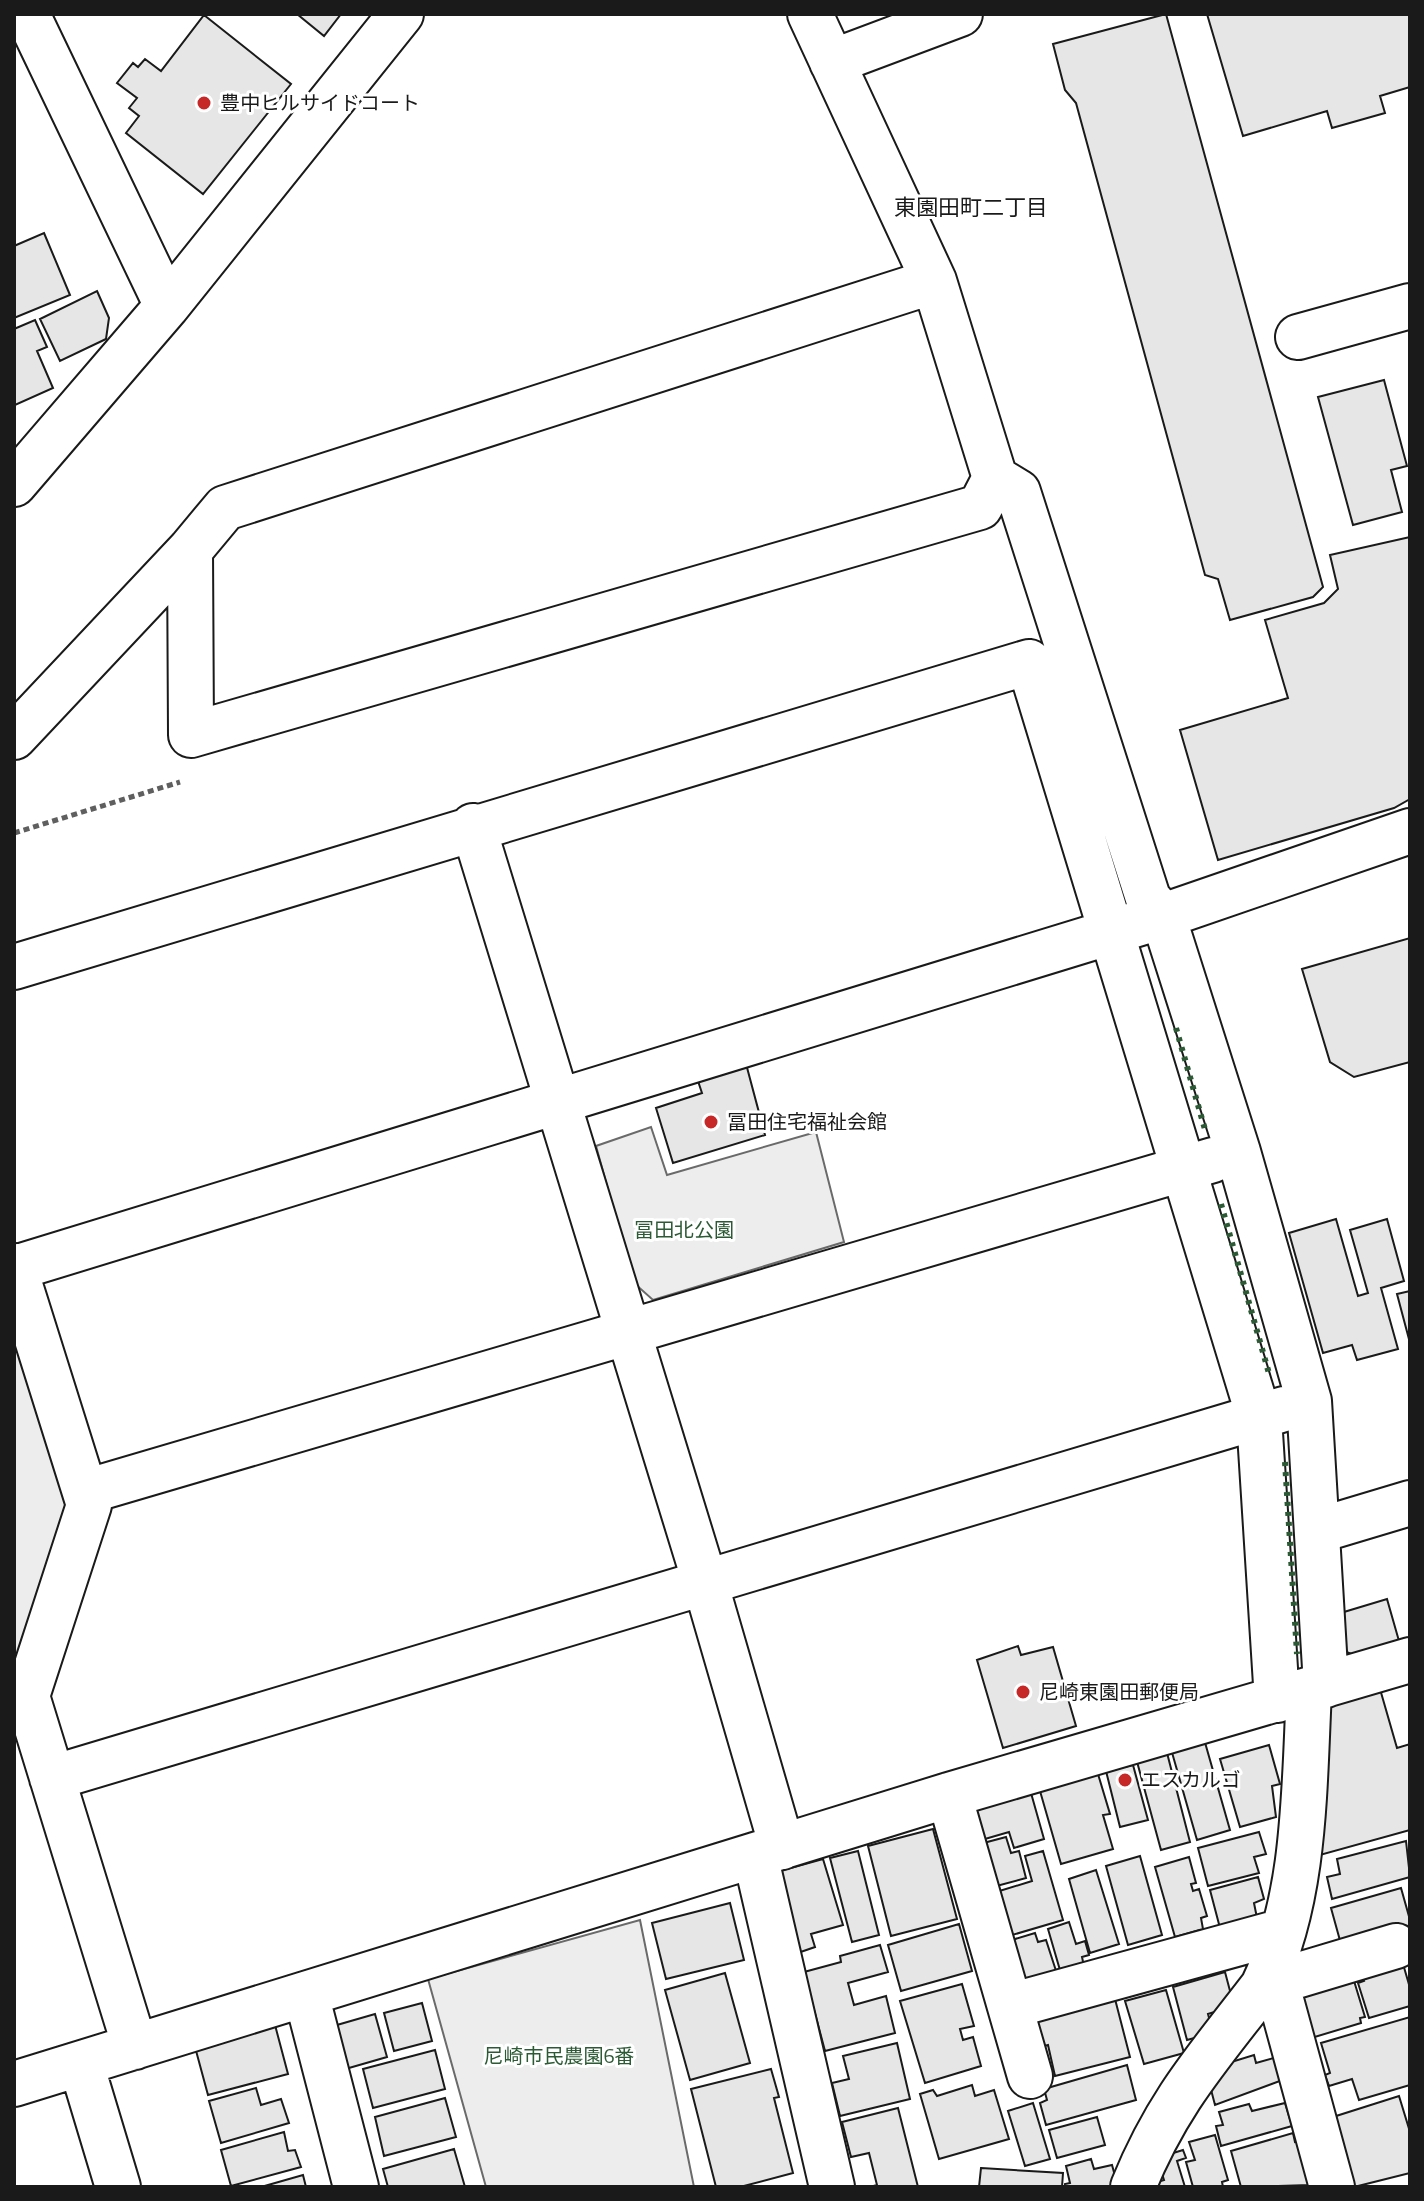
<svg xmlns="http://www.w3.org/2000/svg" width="1424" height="2201" font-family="'Titillium Web','Noto Sans JP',sans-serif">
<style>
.green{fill:#ededed;stroke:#6a6a6a;stroke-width:2}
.building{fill:#e6e6e6;stroke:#1a1a1a;stroke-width:2}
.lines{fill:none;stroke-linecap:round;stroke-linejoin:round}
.minor-casing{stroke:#1a1a1a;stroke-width:48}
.path{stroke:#5f5f5f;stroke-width:5;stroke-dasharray:6 4;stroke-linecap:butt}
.minor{stroke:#fff;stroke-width:44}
.hedge{stroke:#2b5a34;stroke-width:6;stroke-dasharray:4 6;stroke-linecap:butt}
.poi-dot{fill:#c62828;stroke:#fff;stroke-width:3}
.labels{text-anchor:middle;stroke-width:6;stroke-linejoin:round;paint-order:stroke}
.poi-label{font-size:20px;fill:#1a1a1a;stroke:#fff;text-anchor:start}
.park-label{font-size:20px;fill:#2b5a34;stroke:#fff}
.neighbourhood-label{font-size:22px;fill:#1a1a1a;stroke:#fff}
</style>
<rect width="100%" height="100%" fill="#fff"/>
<path class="green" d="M 651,1127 L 667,1175 L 816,1132 L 844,1242 L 653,1300 L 634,1283 L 596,1146 Z
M 14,1338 L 68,1508 L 14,1683 Z
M 640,1920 L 694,2187 L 486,2187 L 428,1979 Z"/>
<path class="building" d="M 297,14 L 341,14 L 324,36 Z
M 1166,14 L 1323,587 L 1313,597 L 1230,620 L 1218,579 L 1205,575 L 1076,103 L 1065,90 L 1053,44 Z
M 1207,14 L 1410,14 L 1410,87 L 1380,96 L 1385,113 L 1332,128 L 1327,111 L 1243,136 Z
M 204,15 L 291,84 L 203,194 L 126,133 L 139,116 L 129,108 L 137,98 L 117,83 L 133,63 L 138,67 L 145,59 L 161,71 Z
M 44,233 L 70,295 L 14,318 L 14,246 Z
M 97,291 L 109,318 L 106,339 L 60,361 L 40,319 Z
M 35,320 L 47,347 L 37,351 L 53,388 L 15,405 L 14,329 Z
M 1384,380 L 1407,466 L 1391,470 L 1402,512 L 1353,525 L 1318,397 Z
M 1410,537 L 1410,799 L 1394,808 L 1218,860 L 1180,730 L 1288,698 L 1265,620 L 1324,603 L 1338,589 L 1330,555 Z
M 1410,938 L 1410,1062 L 1354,1077 L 1330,1062 L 1302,969 Z
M 745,1060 L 765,1135 L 673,1163 L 656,1108 L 702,1093 L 697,1078 Z
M 1336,1219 L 1358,1296 L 1368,1293 L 1350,1230 L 1387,1219 L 1404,1281 L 1381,1288 L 1398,1349 L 1357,1360 L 1352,1345 L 1323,1353 L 1289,1233 Z
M 1410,1291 L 1410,1343 L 1397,1294 Z
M 1387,1599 L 1401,1648 L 1364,1659 L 1344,1651 L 1334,1615 Z
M 1018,1646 L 1021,1655 L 1053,1647 L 1076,1726 L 1003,1748 L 977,1660 Z
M 1380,1689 L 1397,1748 L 1410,1744 L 1410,1830 L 1320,1855 L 1330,1704 Z
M 1204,1739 L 1230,1830 L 1197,1840 L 1171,1749 Z
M 1269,1745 L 1280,1784 L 1272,1786 L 1276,1817 L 1240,1827 L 1220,1759 Z
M 1166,1749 L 1190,1842 L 1161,1850 L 1136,1758 Z
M 1133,1765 L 1148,1820 L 1120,1827 L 1106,1771 Z
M 1098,1774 L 1110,1814 L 1103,1815 L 1113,1849 L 1061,1864 L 1040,1791 Z
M 1031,1793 L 1044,1839 L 1014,1848 L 1009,1832 L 978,1841 L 969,1810 Z
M 933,1829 L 957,1919 L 891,1936 L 868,1846 Z
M 1259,1832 L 1266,1854 L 1254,1857 L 1259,1873 L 1208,1886 L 1198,1848 Z
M 1006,1837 L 1011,1853 L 1019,1851 L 1026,1878 L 989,1888 L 976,1845 Z
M 1406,1841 L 1410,1877 L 1332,1899 L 1327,1877 L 1340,1874 L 1337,1859 Z
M 858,1851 L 879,1935 L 852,1942 L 830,1858 Z
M 1043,1851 L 1063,1920 L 1002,1938 L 993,1893 L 1032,1881 L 1025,1856 Z
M 1140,1856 L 1162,1935 L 1128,1945 L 1106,1866 Z
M 1189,1857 L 1196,1883 L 1191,1884 L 1193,1891 L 1199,1889 L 1207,1916 L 1201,1918 L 1203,1929 L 1175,1937 L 1155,1867 Z
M 823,1859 L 843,1925 L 811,1934 L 815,1947 L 792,1955 L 769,1874 Z
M 1096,1870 L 1119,1944 L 1090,1953 L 1069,1879 Z
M 1258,1877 L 1264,1899 L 1254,1903 L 1257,1918 L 1220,1928 L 1210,1890 Z
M 1401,1888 L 1410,1920 L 1410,1935 L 1344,1955 L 1331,1908 Z
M 730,1903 L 744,1960 L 666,1979 L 652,1923 Z
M 1069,1922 L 1076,1944 L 1085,1941 L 1089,1955 L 1082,1957 L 1085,1971 L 1062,1977 L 1048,1929 Z
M 959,1924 L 972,1971 L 901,1991 L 888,1945 Z
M 1035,1933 L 1038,1942 L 1046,1940 L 1059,1980 L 1016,1993 L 1002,1943 Z
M 880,1945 L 888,1972 L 848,1983 L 854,2005 L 886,1996 L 895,2033 L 825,2051 L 804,1972 L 841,1962 L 840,1956 Z
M 1401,1957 L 1410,1988 L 1410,2006 L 1369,2018 L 1358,1983 L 1364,1981 L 1360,1970 Z
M 1351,1971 L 1365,2017 L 1360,2018 L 1361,2023 L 1308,2039 L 1292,1988 Z
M 1225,1972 L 1234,2006 L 1208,2014 L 1213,2033 L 1187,2040 L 1173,1987 Z
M 725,1973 L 750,2063 L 690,2080 L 665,1990 Z
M 962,1984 L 974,2026 L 960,2029 L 963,2040 L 973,2037 L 981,2066 L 925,2083 L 900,2001 Z
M 1166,1990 L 1184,2053 L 1144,2064 L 1125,2001 Z
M 1115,1999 L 1130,2057 L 1055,2076 L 1048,2045 L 1033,2049 L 1026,2023 Z
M 422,2003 L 432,2041 L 394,2051 L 384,2013 Z
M 375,2014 L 387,2057 L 342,2070 L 330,2027 Z
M 1410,2017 L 1410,2085 L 1359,2100 L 1352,2079 L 1329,2086 L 1325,2075 L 1330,2073 L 1321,2043 Z
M 275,2025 L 288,2074 L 208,2095 L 195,2047 Z
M 897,2043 L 910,2099 L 840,2116 L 832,2083 L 849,2079 L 843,2056 Z
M 435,2050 L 445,2089 L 373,2108 L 363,2069 Z
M 1254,2055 L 1256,2063 L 1281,2056 L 1288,2078 L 1215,2105 L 1209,2082 L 1215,2067 Z
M 1127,2065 L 1136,2100 L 1046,2125 L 1040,2103 L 1047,2100 L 1044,2089 Z
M 771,2069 L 779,2097 L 774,2098 L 793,2173 L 740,2187 L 716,2187 L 691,2089 Z
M 972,2085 L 975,2096 L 994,2090 L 1009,2139 L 939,2159 L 920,2094 L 933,2090 L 937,2096 Z
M 256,2088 L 261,2105 L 281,2099 L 289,2123 L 221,2143 L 209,2101 Z
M 1399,2096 L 1410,2132 L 1410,2173 L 1354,2187 L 1333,2117 Z
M 445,2098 L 456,2137 L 384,2156 L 375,2117 Z
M 1033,2103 L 1050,2159 L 1025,2166 L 1008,2111 Z
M 1285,2103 L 1292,2126 L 1221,2146 L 1216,2126 L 1223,2125 L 1219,2112 L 1249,2104 L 1252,2111 Z
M 898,2108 L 918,2187 L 870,2187 L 877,2185 L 869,2153 L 851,2157 L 842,2122 Z
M 1097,2117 L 1105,2145 L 1057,2158 L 1049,2130 Z
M 284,2132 L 288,2151 L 295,2150 L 301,2167 L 231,2186 L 221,2150 Z
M 1293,2133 L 1295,2142 L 1304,2140 L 1310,2185 L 1241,2187 L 1231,2151 Z
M 1215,2135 L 1228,2180 L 1222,2182 L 1223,2187 L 1193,2187 L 1186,2162 L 1195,2160 L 1189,2142 Z
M 454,2149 L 465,2187 L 388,2187 L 383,2169 Z
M 1183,2150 L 1186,2158 L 1177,2161 L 1185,2187 L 1158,2187 L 1157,2182 L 1164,2180 L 1157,2158 Z
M 1091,2159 L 1094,2169 L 1112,2165 L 1118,2187 L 1065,2187 L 1065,2184 L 1070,2183 L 1066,2166 Z
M 981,2168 L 1063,2173 L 1062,2187 L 979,2187 Z
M 303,2175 L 306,2187 L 261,2187 Z"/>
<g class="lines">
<defs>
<path id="minor" d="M 27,14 L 167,306
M 810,14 L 934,281 L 995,478 L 1018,492 L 1148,898 L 1163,916 L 1238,1152 L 1309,1401 L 1326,1685
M 832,62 L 960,14
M 1298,337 L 1410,306
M 14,484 L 167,306 L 401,14
M 190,550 L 191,735 L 980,507 L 995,478
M 14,737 L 190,550 L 225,508 L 934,281
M 473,826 L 705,1582 L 782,1847
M 14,967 L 1029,662 L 1259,1417 L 1277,1700
M 14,1266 L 89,1505 L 27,1696 L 135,2047
M 15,1268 L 1163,916 L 1410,831
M 85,1492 L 1213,1160
M 1320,1530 L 1410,1503
M 52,1778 L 1284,1409
M 949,1795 L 1030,2076
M 755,1855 L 832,2187
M 1272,1967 L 1332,2187
M 1276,1982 L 1396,1946
M 306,1994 L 356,2187
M 1010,2006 L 1283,1931
M 81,2064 L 118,2187
M 14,2084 L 949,1795 L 1410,1660
M 1133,2187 C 1168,2101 1208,2058 1263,1986 C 1306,1897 1304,1788 1309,1691"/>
</defs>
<use href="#minor" class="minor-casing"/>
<path class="path" d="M 14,833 L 180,782"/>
<use href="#minor" class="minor"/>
<path class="hedge" d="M 1176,1028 L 1206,1133
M 1221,1204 L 1270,1377
M 1285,1462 L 1297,1654"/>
</g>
<g class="poi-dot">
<circle cx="204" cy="103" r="8"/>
<circle cx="711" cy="1122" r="8"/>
<circle cx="1023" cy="1692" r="8"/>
<circle cx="1125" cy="1780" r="8"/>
</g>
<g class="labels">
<g class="poi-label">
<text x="220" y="110">豊中ヒルサイドコート</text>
<text x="727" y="1129">冨田住宅福祉会館</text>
<text x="1039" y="1699">尼崎東園田郵便局</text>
<text x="1141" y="1787">エスカルゴ</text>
</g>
<g class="park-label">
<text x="684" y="1237">冨田北公園</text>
<text x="559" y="2063">尼崎市民農園6番</text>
</g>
<g class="neighbourhood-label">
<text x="971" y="215">東園田町二丁目</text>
</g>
</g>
<rect width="1424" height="2201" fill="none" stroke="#1a1a1a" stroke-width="32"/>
</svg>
